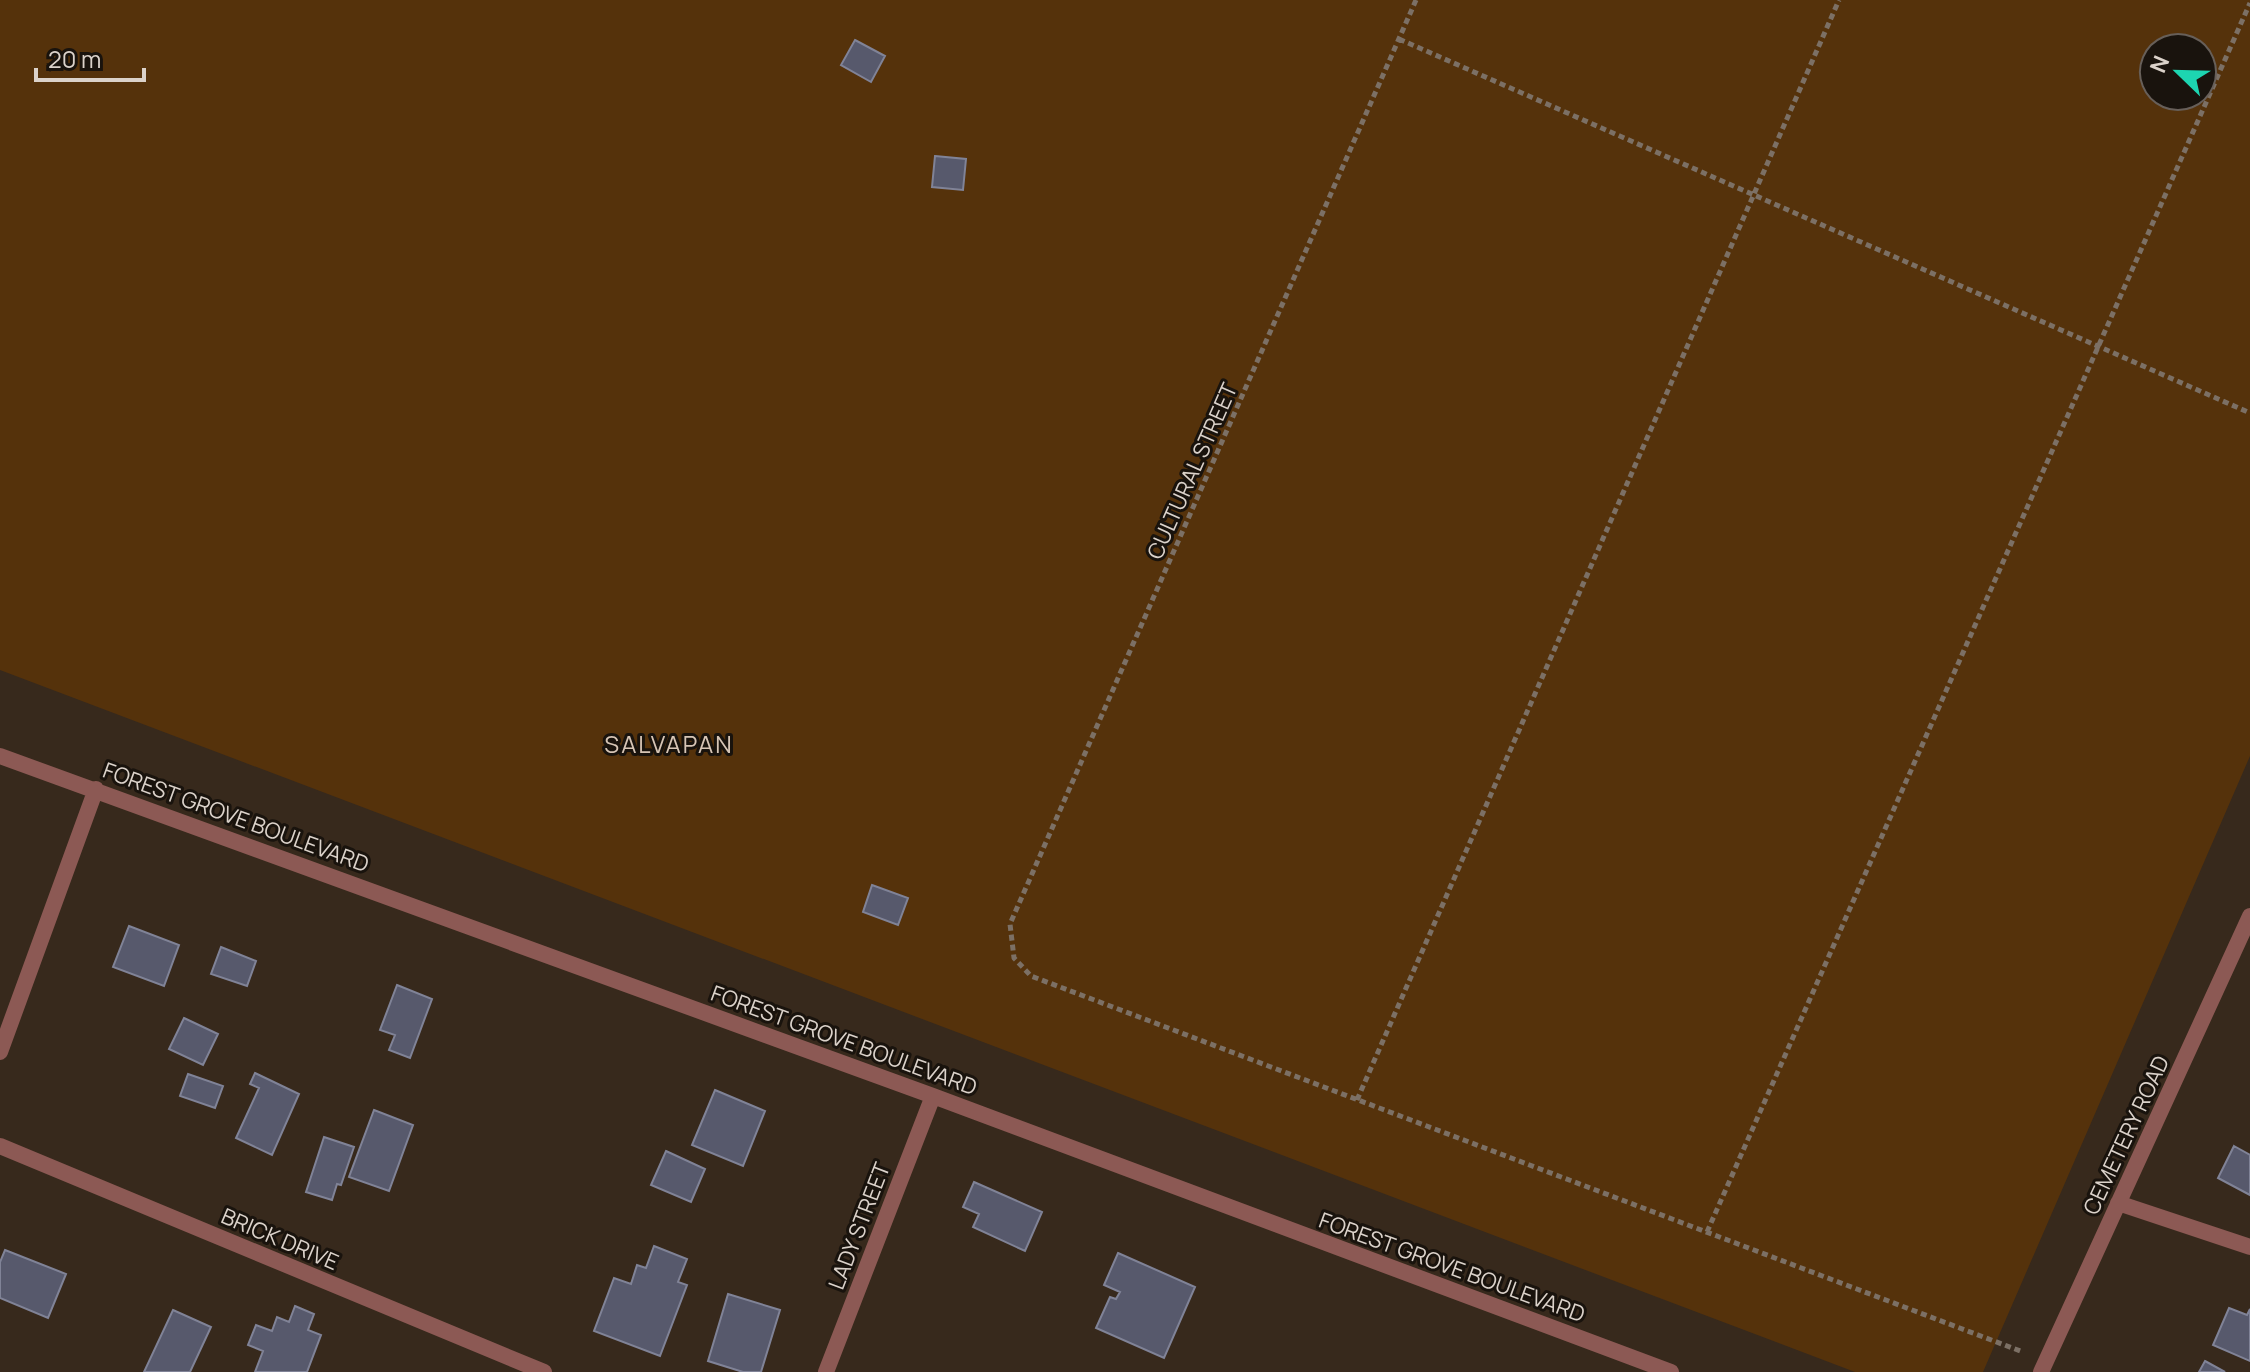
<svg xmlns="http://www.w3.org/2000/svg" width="2250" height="1372" font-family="Manrope,sans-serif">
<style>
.green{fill:#55320b;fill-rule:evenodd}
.building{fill:#57596c;stroke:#808397;stroke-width:2}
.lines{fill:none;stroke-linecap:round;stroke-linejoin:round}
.path{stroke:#7c7065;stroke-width:5;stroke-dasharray:6 4;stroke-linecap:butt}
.street{stroke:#8c5954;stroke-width:16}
.labels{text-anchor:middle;stroke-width:6;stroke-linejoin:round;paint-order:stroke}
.street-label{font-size:22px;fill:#dbd2ca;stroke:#19130d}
.neighbourhood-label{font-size:24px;letter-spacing:2px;fill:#d7c5b5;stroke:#19130d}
</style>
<rect width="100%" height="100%" fill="#37291c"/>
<path class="green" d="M 0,0 L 2250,0 L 2250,756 L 1983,1372 L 1855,1372 L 0,670 ZM 2154,48 L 2202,48 L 2202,96 L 2154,96 Z"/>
<path class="building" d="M 855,40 L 885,56 L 871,82 L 841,65 Z
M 935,156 L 966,159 L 963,190 L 932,187 Z
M 872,885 L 908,898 L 898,925 L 863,912 Z
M 129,926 L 179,945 L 164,986 L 113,967 Z
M 221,947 L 256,961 L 247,986 L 211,974 Z
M 397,985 L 432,999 L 410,1058 L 389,1050 L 395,1035 L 380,1030 Z
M 184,1018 L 218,1034 L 203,1065 L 169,1049 Z
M 255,1073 L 299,1094 L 272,1155 L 236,1138 L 259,1088 L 250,1084 Z
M 188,1074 L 223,1086 L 215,1108 L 180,1096 Z
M 715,1090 L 765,1111 L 743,1166 L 692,1145 Z
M 374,1110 L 413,1125 L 389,1191 L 349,1177 Z
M 324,1137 L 354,1147 L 341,1185 L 337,1184 L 332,1200 L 306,1192 Z
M 2234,1146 L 2250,1155 L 2250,1195 L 2218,1178 Z
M 666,1151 L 705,1169 L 691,1202 L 651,1185 Z
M 974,1182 L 1042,1212 L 1025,1251 L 973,1227 L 979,1214 L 963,1207 Z
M 654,1246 L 687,1259 L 678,1282 L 687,1285 L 660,1356 L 594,1331 L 614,1278 L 631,1284 L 637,1265 L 646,1268 Z
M 5,1250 L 66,1274 L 48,1318 L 0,1298 L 0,1262 Z
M 1118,1253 L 1195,1287 L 1164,1358 L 1096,1328 L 1110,1297 L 1116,1299 L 1120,1292 L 1104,1285 Z
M 728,1294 L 780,1310 L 761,1372 L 743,1372 L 708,1361 Z
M 295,1306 L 314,1314 L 308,1330 L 321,1335 L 307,1372 L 255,1372 L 263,1351 L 248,1345 L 256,1325 L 272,1331 L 277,1317 L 289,1322 Z
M 2229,1308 L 2247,1315 L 2250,1309 L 2250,1361 L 2213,1345 Z
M 173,1310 L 211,1327 L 190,1372 L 144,1372 Z
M 2205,1361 L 2225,1372 L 2199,1372 Z"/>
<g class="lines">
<path class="path" d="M 1416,0 L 1010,924 L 1014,958 L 1031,976 L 2023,1352
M 1399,39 L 2250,413
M 1357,1100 L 1839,0
M 1707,1232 L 2250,3"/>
<path class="street" d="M 0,756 L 933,1096 L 1671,1372
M 0,1052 L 96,789
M 0,1146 L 544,1372
M 2118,1203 L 2250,1247
M 826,1372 L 933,1096
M 2041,1372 L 2250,916"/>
</g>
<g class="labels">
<g class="street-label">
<text transform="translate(1192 471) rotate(-66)" y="8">CULTURAL STREET</text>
<text transform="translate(236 817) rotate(20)" y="8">FOREST GROVE BOULEVARD</text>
<text transform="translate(844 1040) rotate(20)" y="8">FOREST GROVE BOULEVARD</text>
<text transform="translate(2126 1135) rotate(-65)" y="8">CEMETERY ROAD</text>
<text transform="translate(859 1226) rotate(-69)" y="8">LADY STREET</text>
<text transform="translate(280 1239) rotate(23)" y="8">BRICK DRIVE</text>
<text transform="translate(1452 1267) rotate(20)" y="8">FOREST GROVE BOULEVARD</text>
</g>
<g class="neighbourhood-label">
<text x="669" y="753">SALVAPAN</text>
</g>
</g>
<g transform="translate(2178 72) rotate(293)"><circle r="38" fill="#19130d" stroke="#675f59" stroke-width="2"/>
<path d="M0-6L14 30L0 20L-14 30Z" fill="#1dd5b1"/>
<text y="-12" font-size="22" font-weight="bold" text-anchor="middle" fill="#dbd2ca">N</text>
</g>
<path d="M36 68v12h108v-12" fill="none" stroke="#dbd2ca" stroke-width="4"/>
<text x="48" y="68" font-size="24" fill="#dbd2ca" stroke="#19130d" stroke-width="6" paint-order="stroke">20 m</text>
</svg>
